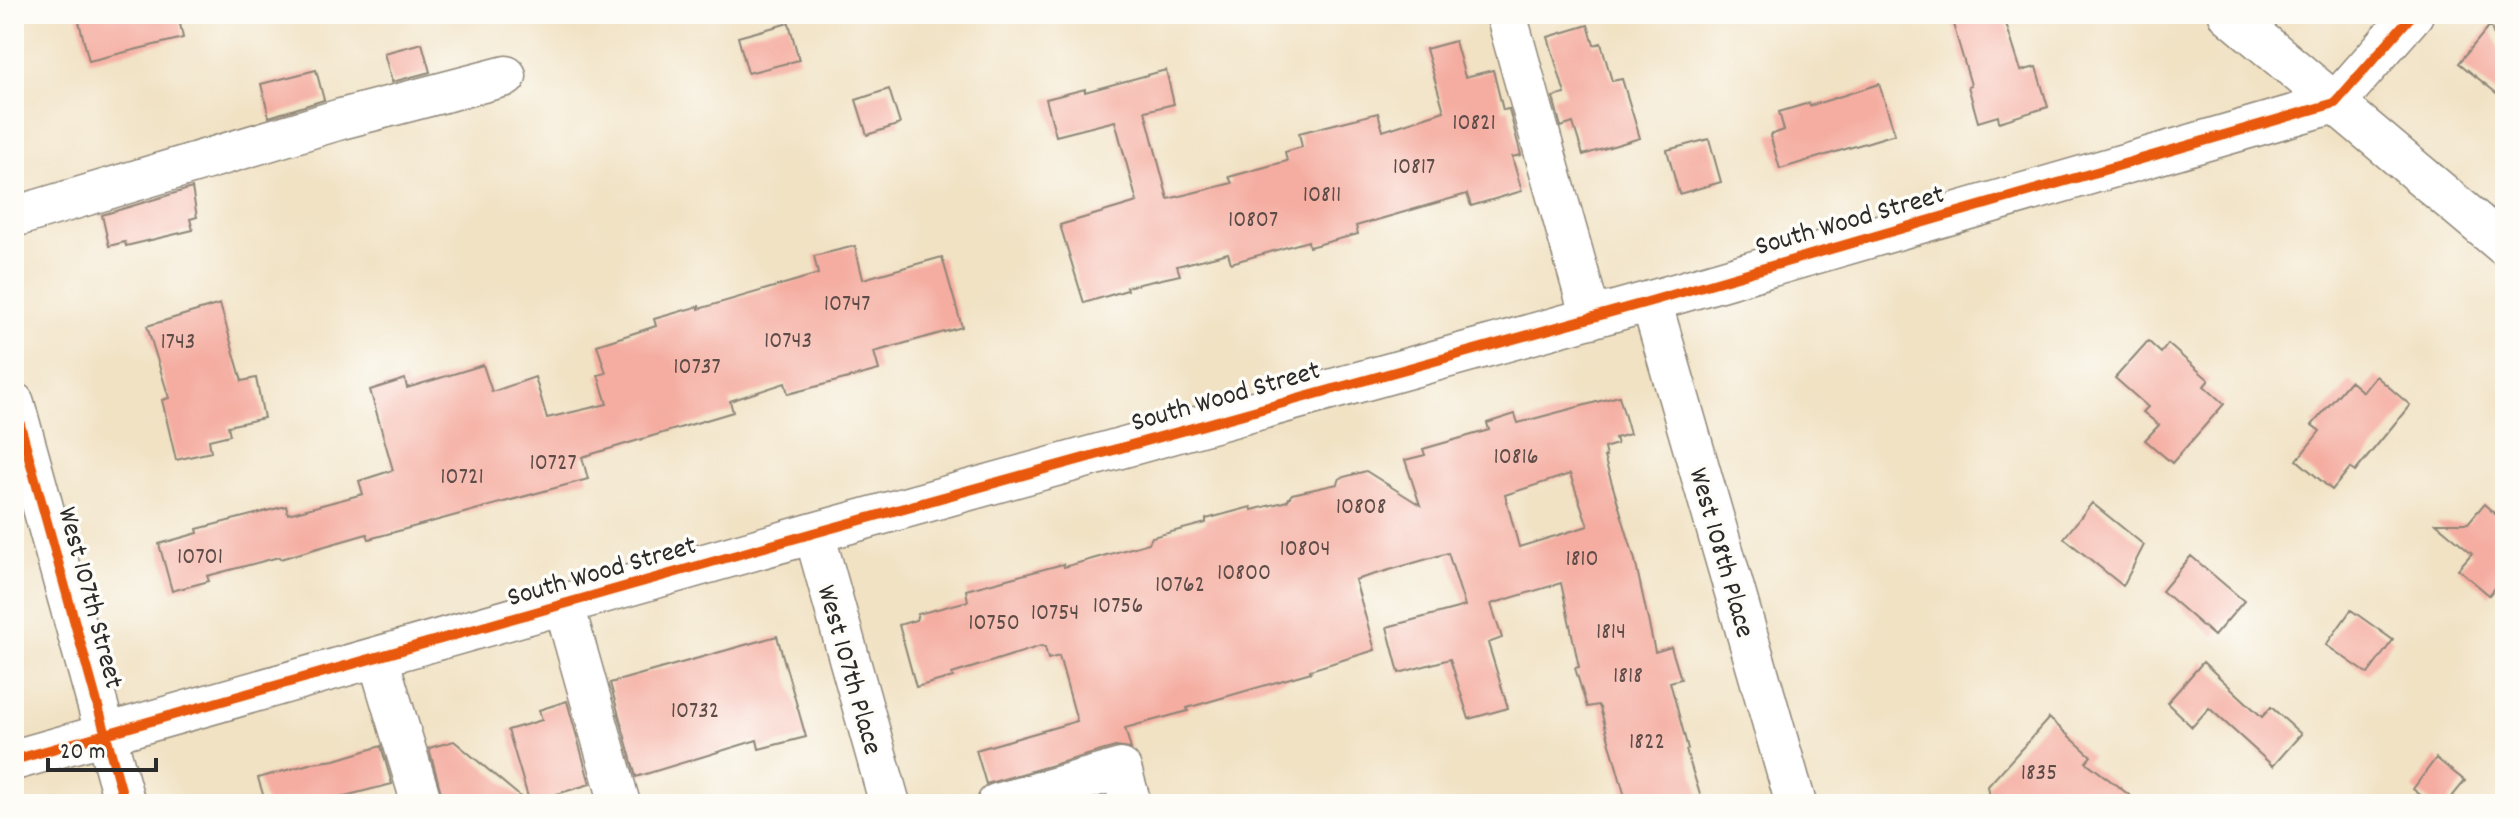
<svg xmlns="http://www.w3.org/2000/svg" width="2519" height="818" font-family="Dekko,sans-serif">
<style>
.building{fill:#f5ada1;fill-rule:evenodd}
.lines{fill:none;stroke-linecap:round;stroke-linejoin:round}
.minor-casing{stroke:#8e8678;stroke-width:43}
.minor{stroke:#fff;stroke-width:40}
.cycleway-casing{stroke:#fdfcf7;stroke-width:15}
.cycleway{stroke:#e8590c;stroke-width:10}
.labels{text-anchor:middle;stroke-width:7;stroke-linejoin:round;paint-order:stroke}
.number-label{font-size:24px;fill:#5e4c48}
.street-label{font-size:28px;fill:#2b2b2b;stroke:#fdfcf7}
</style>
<rect width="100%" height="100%" fill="#fdfcf7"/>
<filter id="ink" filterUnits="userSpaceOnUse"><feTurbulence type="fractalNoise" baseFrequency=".0125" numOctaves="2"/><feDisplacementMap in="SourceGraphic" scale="16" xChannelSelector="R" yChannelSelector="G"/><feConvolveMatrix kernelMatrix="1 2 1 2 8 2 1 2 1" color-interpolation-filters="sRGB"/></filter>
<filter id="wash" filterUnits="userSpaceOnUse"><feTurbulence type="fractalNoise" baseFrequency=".006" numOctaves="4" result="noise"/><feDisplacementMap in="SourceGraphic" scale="32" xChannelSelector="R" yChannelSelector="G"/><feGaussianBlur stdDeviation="1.8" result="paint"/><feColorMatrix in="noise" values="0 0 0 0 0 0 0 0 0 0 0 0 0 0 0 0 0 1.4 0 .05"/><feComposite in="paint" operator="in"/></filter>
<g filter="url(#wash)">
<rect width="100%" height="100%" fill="#f1e2c4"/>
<g id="blocks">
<path class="building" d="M 77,14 L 178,14 L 183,38 L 89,61 Z
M 1950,14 L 2003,14 L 2021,71 L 2036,67 L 2048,107 L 1999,122 L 1998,116 L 1978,122 L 1968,86 L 1971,85 Z
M 789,23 L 799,60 L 748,73 L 738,37 Z
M 1588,25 L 1594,45 L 1601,43 L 1612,81 L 1622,79 L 1640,138 L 1583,155 L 1573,123 L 1561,127 L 1553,97 L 1565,94 L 1548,37 Z
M 2490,25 L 2505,65 L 2505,100 L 2459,63 Z
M 1455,41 L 1465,77 L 1493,70 L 1503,110 L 1509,109 L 1521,155 L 1512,157 L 1522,191 L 1471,206 L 1467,194 L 1356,226 L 1358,234 L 1309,247 L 1308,241 L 1231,263 L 1228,253 L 1177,266 L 1180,275 L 1126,287 L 1127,290 L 1084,303 L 1060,225 L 1137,202 L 1115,121 L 1056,136 L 1046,99 L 1085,89 L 1085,92 L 1166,70 L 1174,104 L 1145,111 L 1168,199 L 1232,183 L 1229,177 L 1287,161 L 1285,152 L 1302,147 L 1299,133 L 1378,113 L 1383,131 L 1444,111 L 1426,49 Z
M 422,43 L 430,72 L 392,82 L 384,53 Z
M 316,70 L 324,100 L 269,117 L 261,84 Z
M 1879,84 L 1895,134 L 1780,169 L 1770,135 L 1784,130 L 1779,112 L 1809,103 L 1810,106 Z
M 889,89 L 900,124 L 867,135 L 856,100 Z
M 1709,139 L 1721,182 L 1679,194 L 1667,150 Z
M 192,188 L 197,217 L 190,219 L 193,230 L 126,246 L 125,242 L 109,246 L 102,215 Z
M 855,246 L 863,279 L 942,257 L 962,327 L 874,352 L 879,370 L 788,394 L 785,383 L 730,401 L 733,412 L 582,457 L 588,479 L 369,539 L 367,534 L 280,559 L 279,557 L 207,576 L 209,581 L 172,591 L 159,544 L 198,533 L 197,529 L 286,506 L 288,514 L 363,494 L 359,481 L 393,470 L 370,390 L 405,379 L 407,388 L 483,365 L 492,392 L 535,377 L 547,418 L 607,404 L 598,375 L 606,373 L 597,345 L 656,326 L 654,319 L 699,306 L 699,309 L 818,274 L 814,256 Z
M 220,304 L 242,381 L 256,378 L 264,418 L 228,426 L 230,435 L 209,440 L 211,452 L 176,460 L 162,400 L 169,398 L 147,326 Z
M 2148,341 L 2161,353 L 2168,344 L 2209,380 L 2204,386 L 2224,404 L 2172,463 L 2145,440 L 2159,425 L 2143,412 L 2148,407 L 2115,378 Z
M 2376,376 L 2410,405 L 2355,472 L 2350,468 L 2332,490 L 2297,460 L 2320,431 L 2312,425 L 2350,381 L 2363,392 Z
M 1619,396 L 1630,434 L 1615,438 L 1617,444 L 1604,448 L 1606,457 L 1604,457 L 1635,560 L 1655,652 L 1671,647 L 1681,679 L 1670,682 L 1688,749 L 1686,750 L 1703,804 L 1627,804 L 1600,708 L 1598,705 L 1587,707 L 1575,668 L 1579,667 L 1561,583 L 1491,604 L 1502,638 L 1488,643 L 1508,708 L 1469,719 L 1450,659 L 1399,673 L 1387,627 L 1465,606 L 1448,553 L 1355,580 L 1375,650 L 1310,670 L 1311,672 L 1187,708 L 1188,711 L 1125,728 L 1131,749 L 1115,747 L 986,784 L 976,750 L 1077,721 L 1059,656 L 1048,659 L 1045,647 L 1041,646 L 952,674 L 953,677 L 916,687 L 899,625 L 916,620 L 918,614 L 968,601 L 966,590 L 1063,564 L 1064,567 L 1149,543 L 1152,537 L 1206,523 L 1206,519 L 1251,507 L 1252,510 L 1287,501 L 1292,494 L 1338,484 L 1340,478 L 1366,471 L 1420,505 L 1405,460 L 1425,455 L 1423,449 L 1489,430 L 1487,423 L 1515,414 L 1518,423 ZM 1570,474 L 1588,526 L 1519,547 L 1505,495 Z
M 2092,503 L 2144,545 L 2123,586 L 2064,538 Z
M 2484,504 L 2505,523 L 2505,577 L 2489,595 L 2458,569 L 2472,553 L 2436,523 L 2468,523 Z
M 2191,556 L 2244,601 L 2214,636 L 2162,591 Z
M 2351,610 L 2393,640 L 2368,674 L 2326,645 Z
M 777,636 L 806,737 L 759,749 L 757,740 L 636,777 L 610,683 Z
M 2203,662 L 2262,717 L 2271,707 L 2301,734 L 2273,766 L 2209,708 L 2192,727 L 2167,703 Z
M 567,701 L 590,784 L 557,794 L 560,804 L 530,804 L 508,730 L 542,720 L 539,710 Z
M 2049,718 L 2091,756 L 2086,762 L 2141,804 L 1991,804 L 1988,786 Z
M 454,741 L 529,804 L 444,804 L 429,748 Z
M 381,746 L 392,784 L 313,804 L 266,804 L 258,778 L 313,763 L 335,760 Z
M 2436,758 L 2465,781 L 2446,804 L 2432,804 L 2413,789 Z"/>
</g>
</g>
<g filter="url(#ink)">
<use href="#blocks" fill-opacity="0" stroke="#8e8678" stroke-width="2"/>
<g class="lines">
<defs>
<path id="minor" d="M 1506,14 L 1591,318
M 2229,14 L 2505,246
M 14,217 L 341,119 L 506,76
M 1651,301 L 1796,804
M 14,403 L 125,804
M 814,533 L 890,804
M 564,605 L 620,804
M 378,658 L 422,804
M 14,760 L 814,533 L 1651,301 L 2335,103 L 2413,14
M 997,804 L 1121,769 L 1131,804"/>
</defs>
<use href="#minor" class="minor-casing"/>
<use href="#minor" class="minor"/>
<defs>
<path id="cycleway" d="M 14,403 L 125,804
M 14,760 L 814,533 L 1651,301 L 2335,103 L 2413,14"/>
</defs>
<use href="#cycleway" class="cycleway-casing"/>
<use href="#cycleway" class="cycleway"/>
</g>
</g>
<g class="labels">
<g class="number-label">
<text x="1474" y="129">10821</text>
<text x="1414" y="173">10817</text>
<text x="1322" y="201">10811</text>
<text x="1253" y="226">10807</text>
<text x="847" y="310">10747</text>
<text x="788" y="347">10743</text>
<text x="178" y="348">1743</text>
<text x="697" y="373">10737</text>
<text x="1516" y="463">10816</text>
<text x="553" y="469">10727</text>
<text x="462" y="483">10721</text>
<text x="1361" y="513">10808</text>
<text x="1305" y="555">10804</text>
<text x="200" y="563">10701</text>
<text x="1582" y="565">1810</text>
<text x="1244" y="579">10800</text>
<text x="1180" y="591">10762</text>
<text x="1118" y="612">10756</text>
<text x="1055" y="619">10754</text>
<text x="994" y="629">10750</text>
<text x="1611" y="638">1814</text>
<text x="1628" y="682">1818</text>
<text x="695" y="717">10732</text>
<text x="1647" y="748">1822</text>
<text x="2039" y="779">1835</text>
</g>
<g class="street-label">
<text transform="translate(1849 218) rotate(-16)" y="10">South Wood Street</text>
<text transform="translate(1225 394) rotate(-16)" y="10">South Wood Street</text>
<text transform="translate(1724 552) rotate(74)" y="10">West 108th Place</text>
<text transform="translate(601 569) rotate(-16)" y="10">South Wood Street</text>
<text transform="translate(93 597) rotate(75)" y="10">West 107th Street</text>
<text transform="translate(852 669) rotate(74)" y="10">West 107th Place</text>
</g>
</g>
<rect width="2519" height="818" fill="none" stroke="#fdfcf7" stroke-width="48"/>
<path d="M48 758v12h108v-12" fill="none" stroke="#2b2b2b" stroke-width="4"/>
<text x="60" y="758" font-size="24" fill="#2b2b2b" stroke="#fdfcf7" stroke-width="6" paint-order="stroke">20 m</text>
</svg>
